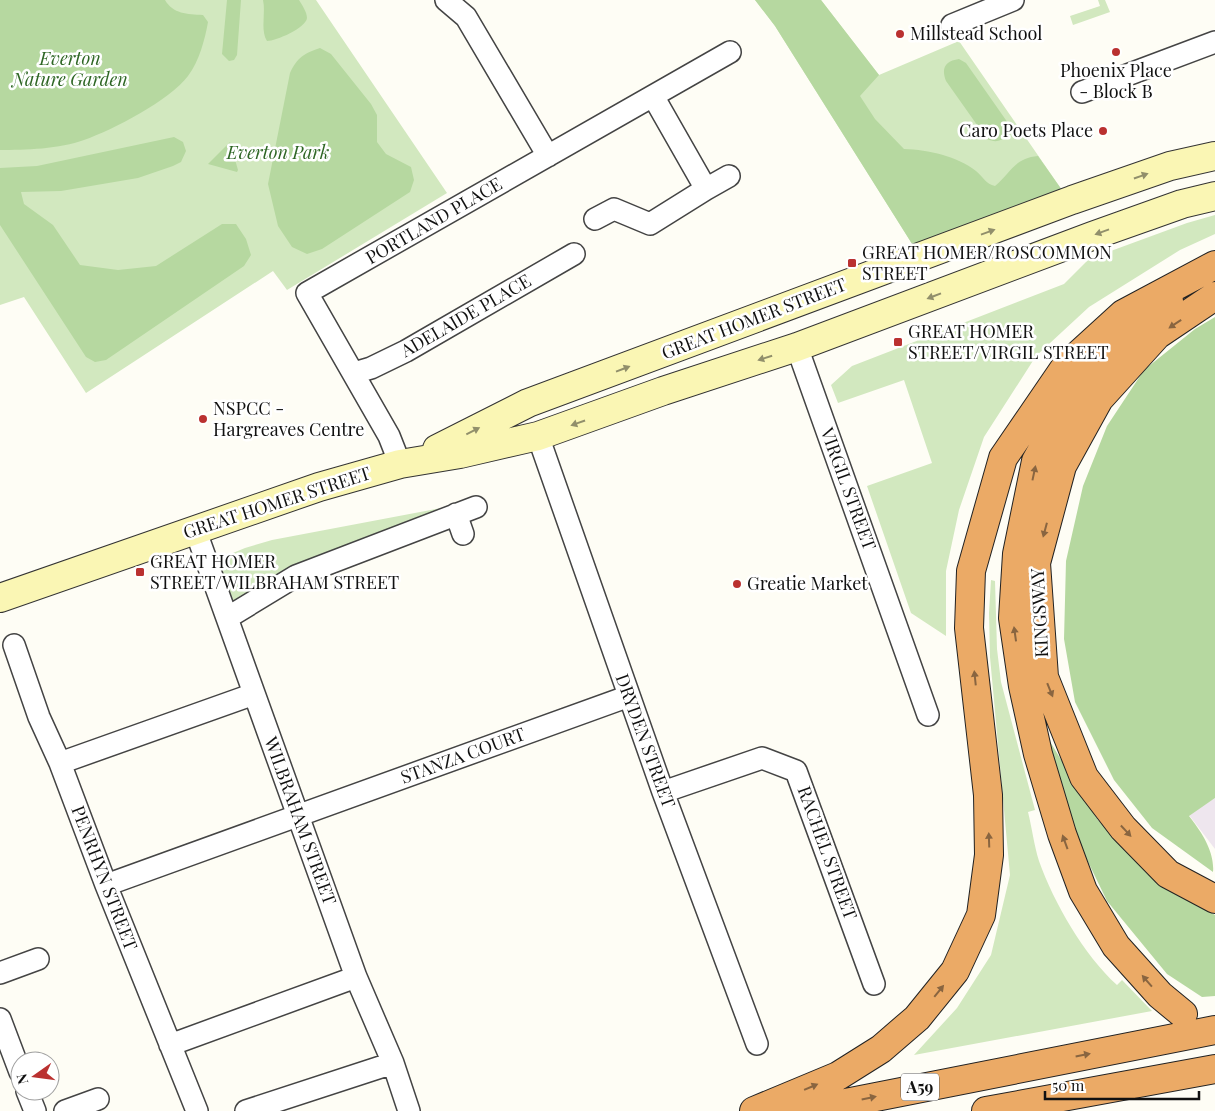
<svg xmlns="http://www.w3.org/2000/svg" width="1215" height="1111" font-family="'Playfair Display',serif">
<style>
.industrial{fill:#eee6ee}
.green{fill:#d2e8bf}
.forest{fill:#b6d8a0}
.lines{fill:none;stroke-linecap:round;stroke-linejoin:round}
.street-casing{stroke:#444;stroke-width:24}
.secondary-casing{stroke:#333;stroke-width:30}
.highway-casing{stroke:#222;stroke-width:30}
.street{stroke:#fff;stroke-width:21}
.secondary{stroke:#faf6b4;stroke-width:28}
.highway{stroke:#ebaa66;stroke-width:28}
.oneway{fill:#918f6b}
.oneway2{fill:#896540}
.poi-dot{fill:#ba3130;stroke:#fff;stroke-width:2}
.labels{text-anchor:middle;stroke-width:5;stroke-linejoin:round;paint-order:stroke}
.shield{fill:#fff;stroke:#585858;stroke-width:1}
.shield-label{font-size:16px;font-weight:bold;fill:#111}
.poi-label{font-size:18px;fill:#111;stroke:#fff;text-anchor:start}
.park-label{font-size:18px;font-style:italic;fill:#2e6624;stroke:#fff}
.street-label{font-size:18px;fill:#111;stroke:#fff}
</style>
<rect width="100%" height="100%" fill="#fefdf5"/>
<path class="industrial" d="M 1215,798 L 1215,849 L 1189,815 Z"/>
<path class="green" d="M 0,0 L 316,0 L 447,193 L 287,290 L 273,271 L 86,393 L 24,297 L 0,305 Z
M 755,0 L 821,0 L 879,75 L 959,41 L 1064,193 L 914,247 L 775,26 Z
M 1098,0 L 1105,0 L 1110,12 L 1073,25 L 1070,16 L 1100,6 Z
M 1215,215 L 1215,234 L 1180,250 L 1089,307 L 1036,356 L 984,437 L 959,510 L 946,571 L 946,636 L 911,613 L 867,486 L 932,463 L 904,380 L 838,403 L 831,385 L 852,366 L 1064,284 L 1089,259 L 1187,223 Z
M 473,502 L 232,607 L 216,560 L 245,548 L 272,540 Z
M 991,580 L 995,581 L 997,649 L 1001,682 L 1035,810 L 1028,812 C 1032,828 1034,845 1039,861 C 1054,903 1084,955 1117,985 L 1122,980 L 1152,1011 L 914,1055 L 957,1008 L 991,955 L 1010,875 L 990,657 L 989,613 Z"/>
<path class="forest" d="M 0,0 L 165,0 C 173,14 187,14 203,15 L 208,22 C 205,39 199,62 188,76 C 170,100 113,130 84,140 C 60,149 25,150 0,150 Z
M 227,0 L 241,0 L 237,55 L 234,60 L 229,61 L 222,54 Z
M 263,0 L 299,0 C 302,5 307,12 307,18 C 306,28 276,41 267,41 C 260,30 266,13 263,0 Z
M 755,0 L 821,0 L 879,75 L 860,96 L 875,119 L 904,149 C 929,150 957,156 976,171 C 983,177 986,184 995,186 C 1011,173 1014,158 1038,156 L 1064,193 L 914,247 L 775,26 Z
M 320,48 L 331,54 L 371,104 L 377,115 L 377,142 L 386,154 L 411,167 L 414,180 L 410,192 L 322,249 L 307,254 L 292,247 L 278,226 L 268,184 L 290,73 C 297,58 304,53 320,48 Z
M 959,59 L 966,63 L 1008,123 L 1008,136 C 1000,141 996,143 987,139 L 946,81 C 941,68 945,61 959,59 Z
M 174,137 L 183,142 L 186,151 L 181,162 L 173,166 L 138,178 L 61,191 L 21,192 L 24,204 L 53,225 L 80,265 L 118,270 L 156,266 L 222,224 L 236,224 L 246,239 L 251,255 L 244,266 L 106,360 L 95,362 L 86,357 L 0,225 L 0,168 L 37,166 Z
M 230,142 L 238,170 L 237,172 L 208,164 Z
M 1215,317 L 1215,798 L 1189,816 C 1200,830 1215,851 1213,872 L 1152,828 L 1114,780 L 1075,702 L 1064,639 L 1066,561 L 1083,486 L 1107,426 L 1144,370 L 1195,329 Z
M 1049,740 L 1098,820 L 1150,874 L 1215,915 L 1215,996 L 1202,997 L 1167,974 L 1107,901 L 1076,837 Z"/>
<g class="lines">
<defs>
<path id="street" d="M 446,0 L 466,17 L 548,156
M 952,25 L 1013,0
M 1082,92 L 1215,42
M 706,189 L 729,176
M 595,219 L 614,209 L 650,224 L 706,189 L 653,96
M 797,347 L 928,715
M 354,373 L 371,368 L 406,351 L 574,254
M 538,436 L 663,792 L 757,1044
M 400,464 L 389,436 L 307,293 L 730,52
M 456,514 L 463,534
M 195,529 L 356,977 L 393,1063 L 409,1111
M 227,618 L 296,576 L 476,507
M 14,645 L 39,717 L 60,763 L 106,885 L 197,1111
M 60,763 L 254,694
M 663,792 L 762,758 L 796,771 L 874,984
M 106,885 L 629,696
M 0,973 L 38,959
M 0,1019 L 20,1072
M 170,1045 L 356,977
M 27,1091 L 35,1111
M 65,1111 L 98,1099
M 246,1111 L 393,1063"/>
<path id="secondary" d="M 437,449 L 528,403 L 1072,200 L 1170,166 L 1215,156
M 0,598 L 319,487 L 400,464 L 460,454 L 538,436 L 663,391 L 797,347 L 1092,236 L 1182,204 L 1215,196"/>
<path id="highway" d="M 1215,296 L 1157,335 L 1099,399 L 1062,466 L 1036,563 L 1044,677 L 1084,777 L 1123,828 L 1168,874 L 1215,899
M 1169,301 L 1081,380 L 1036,461 L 1017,554 L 1013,618 L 1023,686 L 1038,754 L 1062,834 L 1083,891 L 1116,946 L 1160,995 L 1183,1014
M 754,1111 L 838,1076 L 881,1049 L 917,1018 L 955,971 L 981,915 L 989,855 L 988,795 L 969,628 L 971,571 L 1003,458 L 1066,366 L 1123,314 L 1215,265
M 805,1111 L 1215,1030
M 986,1111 L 1215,1069"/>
</defs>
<use href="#street" class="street-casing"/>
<use href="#secondary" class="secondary-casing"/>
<use href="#highway" class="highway-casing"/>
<use href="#street" class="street"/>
<use href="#secondary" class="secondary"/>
<use href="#highway" class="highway"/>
</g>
<defs><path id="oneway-solid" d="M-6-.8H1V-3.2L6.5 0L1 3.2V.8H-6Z" transform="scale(1.25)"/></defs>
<g class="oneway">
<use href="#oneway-solid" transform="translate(1141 176) rotate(-19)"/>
<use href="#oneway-solid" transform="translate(988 232) rotate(-20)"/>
<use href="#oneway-solid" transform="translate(1102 232) rotate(160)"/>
<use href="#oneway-solid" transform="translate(934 296) rotate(159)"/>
<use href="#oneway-solid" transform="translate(765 358) rotate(162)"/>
<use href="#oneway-solid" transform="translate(623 369) rotate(-21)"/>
<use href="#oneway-solid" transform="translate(578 423) rotate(161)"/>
<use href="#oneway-solid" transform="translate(473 431) rotate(-27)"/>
</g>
<g class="oneway2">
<use href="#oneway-solid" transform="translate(1175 324) rotate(146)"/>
<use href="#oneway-solid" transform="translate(1034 473) rotate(-78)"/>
<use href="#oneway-solid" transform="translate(1045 530) rotate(105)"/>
<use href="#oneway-solid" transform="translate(1015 634) rotate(-98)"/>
<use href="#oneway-solid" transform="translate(975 678) rotate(-96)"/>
<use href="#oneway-solid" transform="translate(1050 690) rotate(68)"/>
<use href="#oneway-solid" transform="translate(1126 831) rotate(47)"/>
<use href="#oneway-solid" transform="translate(989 840) rotate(-92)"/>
<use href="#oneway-solid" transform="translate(1065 842) rotate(-110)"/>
<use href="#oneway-solid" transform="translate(1147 981) rotate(-131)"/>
<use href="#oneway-solid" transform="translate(939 991) rotate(-51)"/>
<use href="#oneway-solid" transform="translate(1083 1055) rotate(-11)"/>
<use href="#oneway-solid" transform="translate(811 1087) rotate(-23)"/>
<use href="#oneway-solid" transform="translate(869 1098) rotate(-12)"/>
</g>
<g class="poi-dot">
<circle cx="900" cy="34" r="5"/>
<circle cx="1116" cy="52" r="5"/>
<circle cx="1103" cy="131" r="5"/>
<rect x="847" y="258" width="10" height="10" rx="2.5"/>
<rect x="893" y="337" width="10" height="10" rx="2.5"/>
<circle cx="203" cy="419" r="5"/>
<rect x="135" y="567" width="10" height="10" rx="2.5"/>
<circle cx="737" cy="584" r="5"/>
</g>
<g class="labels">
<rect class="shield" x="901" y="1073.5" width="38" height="27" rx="4"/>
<g class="shield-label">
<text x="920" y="1093">A59</text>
</g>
<g class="poi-label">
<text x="910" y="40">Millstead School</text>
<text x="1116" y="77" text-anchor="middle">Phoenix Place<tspan x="1116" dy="21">- Block B</tspan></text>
<text x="1093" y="137" text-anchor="end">Caro Poets Place</text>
<text x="862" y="259">GREAT HOMER/ROSCOMMON<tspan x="862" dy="21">STREET</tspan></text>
<text x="908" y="338">GREAT HOMER<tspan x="908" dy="21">STREET/VIRGIL STREET</tspan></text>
<text x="213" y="415">NSPCC -<tspan x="213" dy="21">Hargreaves Centre</tspan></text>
<text x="150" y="568">GREAT HOMER<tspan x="150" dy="21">STREET/WILBRAHAM STREET</tspan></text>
<text x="747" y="590">Greatie Market</text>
</g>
<g class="park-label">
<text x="70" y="65">Everton<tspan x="70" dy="21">Nature Garden</tspan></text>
<text x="278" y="159">Everton Park</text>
</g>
<g class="street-label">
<text transform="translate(434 221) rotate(-30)" y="6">PORTLAND PLACE</text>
<text transform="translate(466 316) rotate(-30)" y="6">ADELAIDE PLACE</text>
<text transform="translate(754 319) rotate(-21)" y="6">GREAT HOMER STREET</text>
<text transform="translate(848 489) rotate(70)" y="6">VIRGIL STREET</text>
<text transform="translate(277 503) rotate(-18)" y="6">GREAT HOMER STREET</text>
<text transform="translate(1040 613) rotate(-93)" y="6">KINGSWAY</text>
<text transform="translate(645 741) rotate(70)" y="6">DRYDEN STREET</text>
<text transform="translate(463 756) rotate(-20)" y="6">STANZA COURT</text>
<text transform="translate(300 821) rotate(70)" y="6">WILBRAHAM STREET</text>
<text transform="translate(827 853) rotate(70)" y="6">RACHEL STREET</text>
<text transform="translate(104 878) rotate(69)" y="6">PENRHYN STREET</text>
</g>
</g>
<g transform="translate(35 1076) rotate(256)"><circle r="24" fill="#ffffff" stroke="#a0a0a0"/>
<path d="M0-4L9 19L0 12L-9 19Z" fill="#ba3130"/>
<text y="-8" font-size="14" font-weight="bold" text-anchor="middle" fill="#111111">N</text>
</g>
<path d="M1045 1091v8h154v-8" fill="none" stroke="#111111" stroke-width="2.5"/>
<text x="1052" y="1091" font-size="15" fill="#111111" stroke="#ffffff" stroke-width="4" paint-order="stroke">50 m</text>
</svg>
